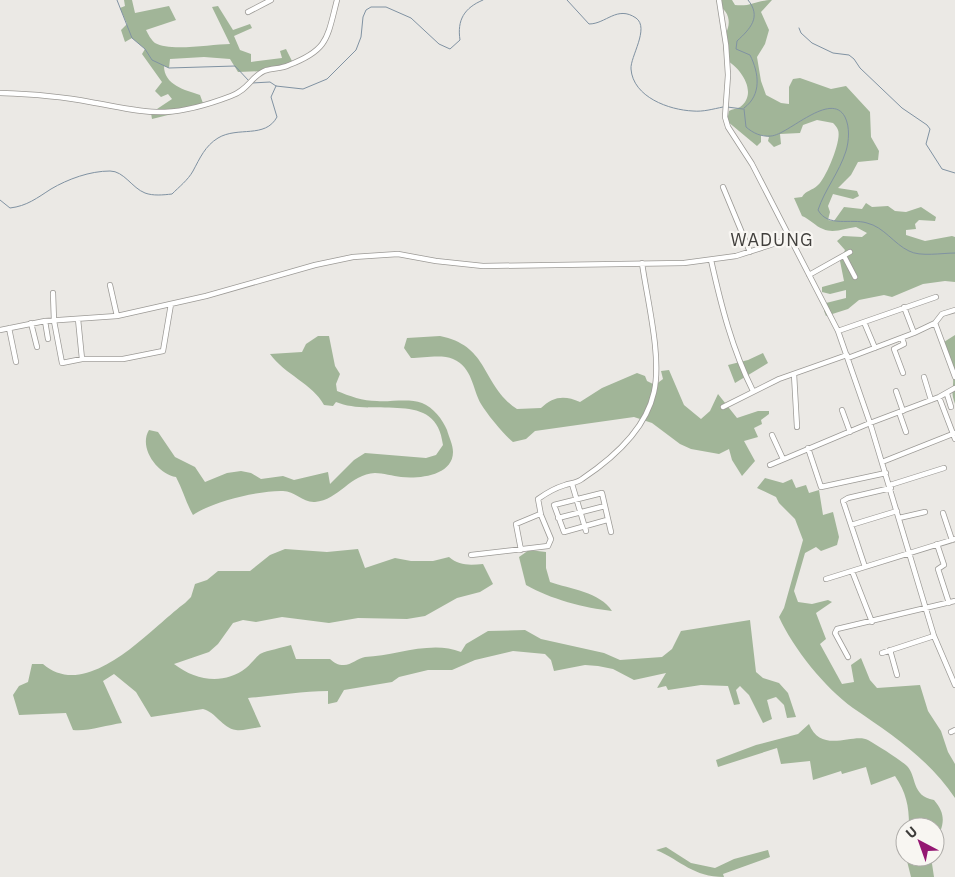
<svg xmlns="http://www.w3.org/2000/svg" width="955" height="877" font-family="'IBM Plex Sans',sans-serif">
<style>
.forest{fill:#a1b598}
.lines{fill:none;stroke-linecap:round;stroke-linejoin:round}
.stream{stroke:#8092a2;stroke-width:1}
.street-casing{stroke:#9c9a96;stroke-width:6}
.street{stroke:#fff;stroke-width:4.5}
.labels{text-anchor:middle;stroke-width:4.5;stroke-linejoin:round;paint-order:stroke}
.quarter-label{font-size:18px;letter-spacing:1px;fill:#42403d;stroke:#f8f6f2}
</style>
<rect width="100%" height="100%" fill="#ebe9e5"/>
<path class="forest" d="M 124,0 L 132,0 L 135,13 L 169,6 L 176,20 L 146,30 C 148,34 151,40 155,43 C 170,52 212,44 230,44 L 212,7 L 218,6 L 233,30 L 250,24 L 252,28 L 234,36 L 240,50 L 251,54 L 251,62 L 282,58 L 280,51 L 286,49 L 293,63 L 264,71 L 238,72 L 230,59 L 204,57 L 170,59 L 169,68 L 164,66 C 164,85 185,90 200,95 L 204,106 L 152,119 L 151,113 L 172,99 L 168,94 L 161,97 L 155,91 L 162,82 L 142,54 L 145,49 L 132,38 L 125,42 L 121,30 L 127,24 L 120,8 L 125,6 Z
M 716,0 L 732,0 L 735,5 C 751,7 757,0 772,0 L 761,12 L 769,30 L 765,44 L 757,57 L 761,81 L 766,95 L 781,103 L 789,104 L 789,87 L 793,79 L 800,78 L 831,89 L 846,86 L 870,112 L 871,137 L 879,151 L 878,160 L 858,162 L 851,175 L 838,188 L 857,191 L 859,196 L 853,199 L 833,194 L 828,206 L 830,212 L 828,220 L 834,221 L 844,207 L 862,209 L 866,203 L 872,207 L 888,206 L 895,211 L 906,212 L 921,207 L 936,217 L 935,221 L 919,220 L 915,224 L 916,229 L 906,230 L 906,235 L 925,241 L 952,236 L 955,237 L 955,282 L 945,281 L 923,284 L 892,297 L 884,295 L 859,300 L 848,309 L 826,316 L 824,311 L 826,303 L 846,298 L 846,290 L 830,294 L 822,292 L 822,287 L 844,281 L 840,261 L 845,250 L 837,241 L 843,236 L 862,237 L 867,233 L 856,227 C 845,228 834,234 823,229 C 815,226 810,219 802,216 L 794,198 L 802,197 C 806,190 812,191 818,185 C 826,178 842,140 838,130 C 837,127 835,125 833,123 L 817,120 L 803,125 L 800,133 L 780,134 L 781,144 L 774,147 L 768,141 L 769,137 L 761,135 L 761,142 L 757,146 L 727,121 L 729,111 C 732,109 737,109 740,107 C 759,93 740,67 726,60 C 718,36 732,32 728,17 C 726,9 719,7 716,0 Z
M 955,335 L 955,404 C 950,390 954,390 953,377 C 953,365 948,354 944,342 Z
M 318,336 L 329,336 L 335,366 L 340,374 L 336,384 L 337,391 C 349,396 363,401 377,401 C 391,402 409,398 422,403 C 433,407 443,420 447,430 C 449,437 453,445 453,452 C 453,476 418,479 401,477 C 393,476 383,473 375,473 C 350,474 339,500 315,502 C 303,503 295,491 283,491 C 261,490 211,502 193,515 C 186,503 183,490 176,477 C 158,474 138,448 149,430 L 158,432 L 175,457 L 195,467 L 205,482 L 227,473 L 241,471 L 251,473 L 261,479 L 283,476 L 294,480 L 328,472 L 330,484 L 354,460 L 365,453 L 426,458 L 436,455 L 443,445 C 437,388 374,418 336,402 L 333,406 L 324,405 C 312,383 285,375 270,354 L 302,352 L 306,344 Z
M 440,336 C 490,346 481,385 517,409 L 541,408 C 553,396 565,395 580,402 L 602,388 L 637,373 L 645,376 L 647,381 L 655,385 L 663,379 L 661,371 L 669,370 L 684,405 L 701,419 L 710,411 L 718,394 L 737,418 L 758,411 L 769,411 L 769,414 L 761,420 L 762,424 L 754,428 L 758,437 L 744,441 L 755,461 L 742,476 L 732,460 L 729,449 L 719,454 L 691,449 L 680,444 L 652,423 L 634,417 L 535,431 L 526,439 L 513,442 C 504,435 487,414 481,404 C 472,388 473,368 453,359 C 442,354 423,358 411,358 L 404,348 L 407,338 Z
M 763,353 L 768,363 L 735,383 L 728,365 L 748,360 Z
M 765,478 L 783,483 L 792,479 L 796,488 L 806,485 L 809,493 L 819,490 L 823,515 L 833,512 L 839,537 L 837,545 L 821,551 L 816,547 L 805,553 L 794,591 L 798,602 L 812,604 L 828,600 L 832,602 L 816,613 L 826,639 L 820,644 L 842,684 L 854,682 L 851,665 L 861,658 L 870,680 L 877,688 L 920,685 L 928,711 L 941,731 L 948,752 L 955,764 L 955,798 C 929,759 891,734 853,708 C 825,688 793,648 779,617 L 784,608 L 803,540 L 795,519 L 779,503 L 776,497 L 757,488 Z
M 285,549 L 327,552 L 358,549 L 365,568 L 395,558 L 411,561 L 433,561 L 449,557 C 459,566 470,565 483,564 L 493,584 L 480,592 L 457,598 L 425,616 L 407,619 L 358,618 L 329,623 L 282,617 L 256,622 L 243,620 L 233,623 L 218,644 L 209,652 L 174,664 C 196,681 224,685 246,668 C 251,664 255,658 260,654 C 268,650 282,648 291,645 L 296,659 L 330,659 C 335,663 337,665 344,665 C 351,665 358,658 365,657 C 395,656 431,640 461,652 L 466,644 L 488,631 L 525,630 L 541,639 L 604,653 L 620,660 L 662,657 L 672,649 L 681,631 L 750,620 L 756,672 L 763,678 L 779,683 L 788,693 L 796,717 L 787,718 L 784,705 L 776,697 L 767,700 L 772,719 L 763,723 L 749,695 L 740,686 L 736,690 L 740,704 L 734,705 L 728,686 L 701,685 L 668,690 L 666,686 L 657,688 L 666,673 L 634,680 L 613,669 L 598,666 L 585,665 L 554,671 L 551,660 L 545,654 L 513,651 L 475,660 L 452,670 L 428,670 L 399,677 L 392,682 L 344,690 L 337,702 L 328,704 L 328,691 C 301,691 275,696 248,698 L 261,727 C 253,728 243,731 236,730 C 222,728 216,712 203,709 L 151,717 L 136,692 L 114,674 L 103,681 L 122,723 C 107,725 86,732 73,730 L 66,713 L 19,715 L 13,695 L 19,686 L 28,682 L 32,664 L 43,664 C 88,703 151,628 185,603 L 191,597 L 195,584 L 207,580 L 218,571 L 250,571 L 270,555 Z
M 529,550 L 546,552 L 546,568 L 550,582 C 570,589 600,592 612,611 C 585,608 550,599 526,585 L 519,557 Z
M 809,724 C 821,755 854,732 868,740 C 878,746 898,758 907,766 C 917,776 911,796 934,800 C 947,815 944,826 935,842 L 935,827 L 906,827 L 909,825 C 909,806 906,792 895,776 L 871,785 L 866,767 L 842,774 L 841,771 L 813,780 L 810,761 L 781,764 L 777,748 L 718,767 L 716,760 L 756,745 L 798,734 Z
M 666,847 L 691,863 L 715,868 L 734,859 L 768,850 L 770,857 L 723,874 L 724,877 C 693,877 682,861 656,850 Z
M 906,857 L 931,857 L 934,877 L 911,877 Z"/>
<g class="lines">
<path class="stream" d="M 117,0 L 132,38 L 145,49 L 152,60 L 169,68 L 235,66 L 249,81
M 567,0 L 589,24 C 606,24 617,5 636,18 C 650,28 630,57 631,69 C 633,97 669,110 693,111 C 703,112 713,109 723,107
M 799,28 L 801,33 L 812,43 L 833,53 L 849,55 L 854,59 L 860,68 L 902,108 L 927,125 L 930,129 L 926,144 L 942,169 L 955,173
M 252,83 L 270,82 L 276,86 L 303,89 L 327,79 L 356,50 L 361,37 L 363,17 L 366,10 L 371,7 L 386,7 L 411,18 L 439,44 L 450,49 L 460,40 C 457,20 464,8 483,0
M 727,107 L 743,109
M 744,108 C 762,95 759,73 750,55 L 736,49 L 737,41 C 750,29 762,17 748,0
M 744,109 L 746,127 C 753,133 761,137 771,136 C 788,135 831,90 845,117 C 850,127 849,141 846,151 C 839,173 825,189 818,210 C 828,228 851,218 867,223 C 884,227 894,244 909,251 C 920,257 942,253 955,253
M 0,200 L 10,208 C 27,206 37,198 51,189 C 68,179 90,171 110,171 C 124,171 132,188 145,193 C 153,196 163,195 172,194 C 179,187 188,180 193,171 C 200,158 205,146 218,138 C 238,126 265,139 277,117 L 271,97 L 276,86"/>
<defs>
<path id="street" d="M 719,0 L 726,45 L 728,75 L 725,117 L 728,127 L 752,164 L 838,331 L 870,423 L 934,636 L 955,685
M 248,12 L 271,0
M 0,93 C 30,94 60,96 90,102 C 115,106 140,113 165,112 C 188,111 210,104 231,96 C 248,90 251,77 264,71 C 272,68 281,69 289,65 C 328,50 327,39 337,0
M 723,187 L 750,252
M 844,256 L 855,277
M 711,260 C 721,305 732,349 753,391
M 809,275 L 850,252
M 110,285 L 117,316
M 53,293 L 54,321 L 62,363 L 82,359 L 123,359 L 163,351 L 171,304
M 904,307 L 914,333
M 78,319 L 82,359
M 45,321 L 48,339
M 864,322 L 875,348
M 31,323 L 37,347
M 935,323 L 955,377
M 9,328 L 16,362
M 0,330 L 45,321 L 117,316 L 206,296 L 315,265 L 353,257 L 398,254 L 436,261 L 483,266 L 684,263 L 736,256 L 789,239
M 838,331 L 936,297
M 902,338 L 904,344 L 894,349 L 903,373
M 848,358 L 914,333 L 935,323 L 942,314 L 955,310
M 794,374 L 797,427
M 924,377 L 931,400
M 896,391 L 903,411
M 947,394 L 951,407
M 939,397 L 955,439
M 723,407 L 779,379 L 847,355
M 842,410 L 850,432
M 899,412 L 906,432
M 772,435 L 783,459
M 808,448 L 821,487 L 886,473
M 882,462 L 955,433
M 770,465 L 870,423 L 939,397 L 955,388
M 572,484 L 586,531
M 890,485 L 944,468
M 943,513 L 952,540
M 558,518 L 605,506
M 899,518 L 925,512
M 607,520 L 564,532 L 554,505 L 602,493 L 611,532
M 851,525 L 897,511
M 937,544 L 944,565 L 938,569 L 949,603
M 521,550 L 516,524 L 540,514
M 471,555 L 548,546 L 551,539 L 541,515 L 538,499 C 545,494 555,488 565,485 C 571,483 577,483 582,479 C 612,459 646,429 654,392 C 662,357 647,299 642,263
M 865,567 L 843,501 L 848,498 L 891,488
M 852,571 L 872,622
M 826,579 L 955,539
M 890,650 L 897,675
M 882,653 L 934,636
M 848,657 L 835,633 L 837,629 L 955,601
M 951,732 L 955,730"/>
</defs>
<use href="#street" class="street-casing"/>
<use href="#street" class="street"/>
</g>
<g class="labels">
<g class="quarter-label">
<text x="772" y="246">WADUNG</text>
</g>
</g>
<g transform="translate(920 842) rotate(319)"><circle r="24" fill="#f8f6f2" stroke="#aeaca9"/>
<path d="M0-4L9 19L0 12L-9 19Z" fill="#941772"/>
<text y="-8" font-size="14" font-weight="bold" text-anchor="middle" fill="#3e3d3b">U</text>
</g>
</svg>
